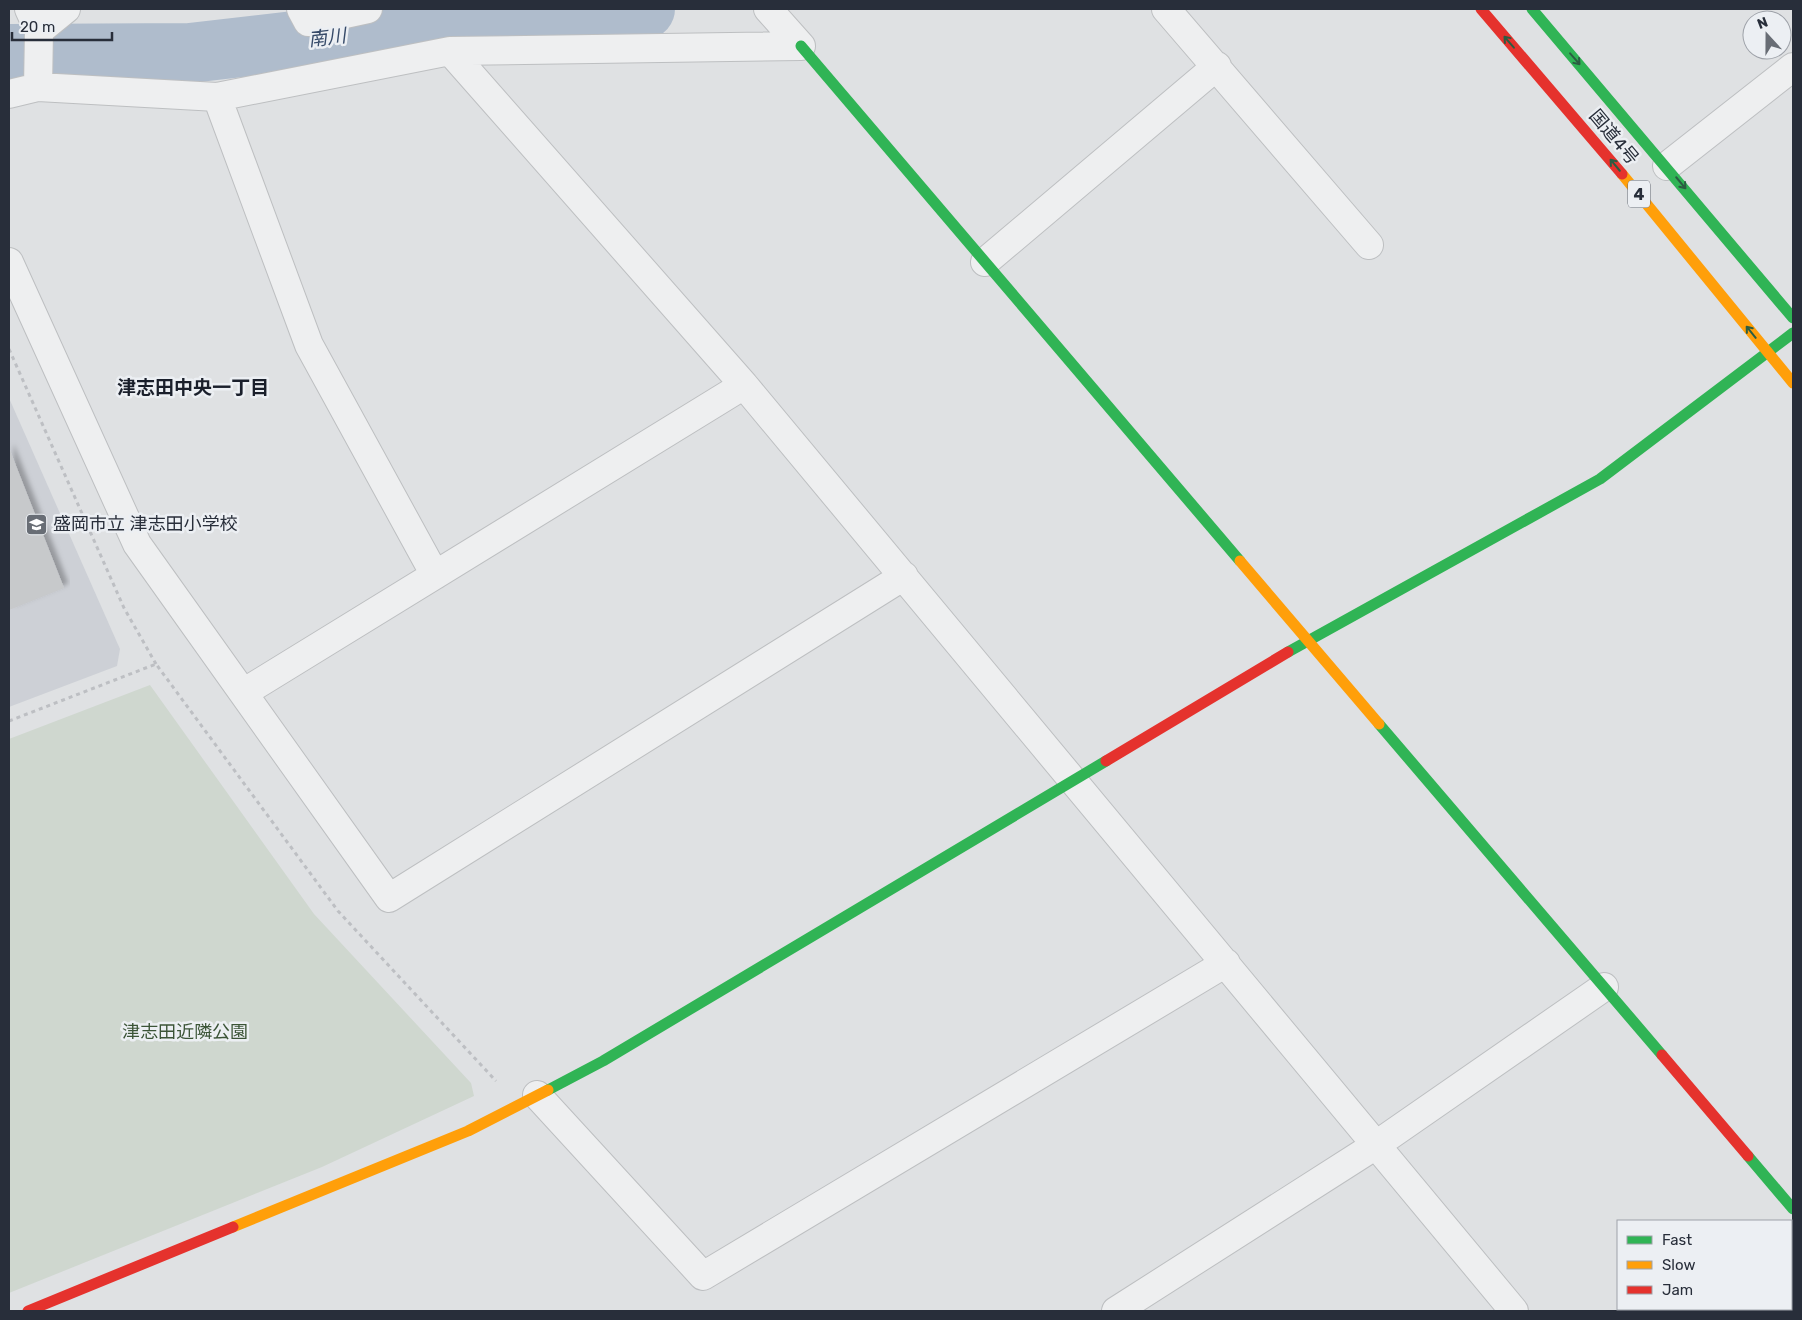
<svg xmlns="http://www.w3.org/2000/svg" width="1802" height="1320" font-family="Rubik,'Noto Sans JP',sans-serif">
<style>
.built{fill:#cdd0d6}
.green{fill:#cfd7cf}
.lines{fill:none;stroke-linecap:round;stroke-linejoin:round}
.river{stroke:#afbccc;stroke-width:60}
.building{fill:#c7c9cb;filter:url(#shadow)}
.street-casing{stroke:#bdbfc1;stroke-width:30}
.path{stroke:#bdbfc3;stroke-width:3;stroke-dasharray:4 4;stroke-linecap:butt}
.street{stroke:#eeeff0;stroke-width:28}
.fast{stroke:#30b455;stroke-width:11}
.slow{stroke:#ff9f0a;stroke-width:11}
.jam{stroke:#e5322d;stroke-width:11}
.oneway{stroke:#2b5d43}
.labels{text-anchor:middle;stroke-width:5;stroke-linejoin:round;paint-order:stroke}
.shield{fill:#eceff3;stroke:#636872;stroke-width:1}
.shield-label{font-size:16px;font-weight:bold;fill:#282e3a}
.street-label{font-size:18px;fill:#282e3a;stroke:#eceff3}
.poi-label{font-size:18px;fill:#282e3a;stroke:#eceff3;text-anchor:start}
.park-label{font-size:18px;fill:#3b5437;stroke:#eceff3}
.water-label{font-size:19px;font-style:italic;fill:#374b69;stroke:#eceff3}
.neighbourhood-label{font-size:19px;font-weight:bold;fill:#1a1f2b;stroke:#eceff3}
</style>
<defs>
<filter id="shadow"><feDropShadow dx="4.5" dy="-4.5" stdDeviation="2.5" flood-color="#0004"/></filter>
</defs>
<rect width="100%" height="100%" fill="#dfe1e3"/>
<path class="built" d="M 9,398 L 120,649 L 117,666 L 9,707 Z"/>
<path class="green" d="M 150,685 L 314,914 L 471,1083 L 474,1096 L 322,1167 L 9,1293 L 9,739 Z"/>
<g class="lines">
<path class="river" d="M 9,54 L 190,53 L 493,18 L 645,9"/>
</g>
<path class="building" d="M 9,448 L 64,588 L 9,610 Z"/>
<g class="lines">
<defs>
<path id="street" d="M 29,9 L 39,31 L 38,87
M 301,9 L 308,22 L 368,9
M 768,9 L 801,46
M 1166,9 L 1369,245
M 39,31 L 66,9
M 450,51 L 744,385 L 1514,1311
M 9,94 L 38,87 L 217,97 L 450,51 L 801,46
M 217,97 L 309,345 L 435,575
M 1667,166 L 1793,67
M 9,262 L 137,544 L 389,898 L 904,576
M 985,262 L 1217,66
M 243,693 L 744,385
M 537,1095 L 703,1276 L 1226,963
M 1116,1311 L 1376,1145 L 1604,987"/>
</defs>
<use href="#street" class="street-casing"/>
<path class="path" d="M 9,349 L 124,608 L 156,664
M 9,721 L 156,664 L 338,911 L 496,1081"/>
<use href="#street" class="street"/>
<path class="fast" d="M 1532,9 L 1793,318
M 801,46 L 1240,561
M 1288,652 L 1600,479 L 1793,333
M 1379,724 L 1662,1055
M 548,1090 L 603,1061 L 1106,761
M 1748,1156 L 1793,1209"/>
<path class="slow" d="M 1622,174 L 1793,383
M 1240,561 L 1379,724
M 233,1227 L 468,1131 L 548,1090"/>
<path class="jam" d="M 1481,9 L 1622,174
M 1106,761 L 1288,652
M 1662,1055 L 1748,1156
M 28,1311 L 233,1227"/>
</g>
<defs><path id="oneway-shaft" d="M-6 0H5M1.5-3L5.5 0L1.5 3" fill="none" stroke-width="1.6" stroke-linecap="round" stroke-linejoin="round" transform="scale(1.25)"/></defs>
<g class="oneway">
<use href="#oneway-shaft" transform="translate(1509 42) rotate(-131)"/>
<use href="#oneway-shaft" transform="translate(1575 59) rotate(49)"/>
<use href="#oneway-shaft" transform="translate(1615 165) rotate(-130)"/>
<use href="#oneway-shaft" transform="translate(1681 183) rotate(50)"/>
<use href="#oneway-shaft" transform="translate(1751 332) rotate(-129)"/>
</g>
<defs>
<symbol id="school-square" viewBox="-11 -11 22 22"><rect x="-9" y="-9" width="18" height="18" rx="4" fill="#686d75" stroke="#eceff3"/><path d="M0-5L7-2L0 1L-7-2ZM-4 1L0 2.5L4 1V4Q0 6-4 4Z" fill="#fff"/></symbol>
</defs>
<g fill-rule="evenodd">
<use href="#school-square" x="24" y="512" width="25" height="25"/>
</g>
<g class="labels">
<rect class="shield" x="1628" y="180.5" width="22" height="27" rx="4"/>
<g class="shield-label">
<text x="1639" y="200">4</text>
</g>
<g class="street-label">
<text transform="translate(1614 137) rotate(50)" y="6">国道4号</text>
</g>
<g class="poi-label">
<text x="53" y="530">盛岡市立 津志田小学校</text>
</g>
<g class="park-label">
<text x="185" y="1038">津志田近隣公園</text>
</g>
<g class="water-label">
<text transform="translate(327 37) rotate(-7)" y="7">南川</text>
</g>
<g class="neighbourhood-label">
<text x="193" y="394">津志田中央一丁目</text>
</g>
</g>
<rect width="1802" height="1320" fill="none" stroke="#282e3a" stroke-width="20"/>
<rect x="1617" y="1220" width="175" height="90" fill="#eceff3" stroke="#9ea2a9"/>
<rect x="1627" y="1236" width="25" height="8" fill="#30b455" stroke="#9ea2a9"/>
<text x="1662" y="1245" font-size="15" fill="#282e3a">Fast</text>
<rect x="1627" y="1261" width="25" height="8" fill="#ff9f0a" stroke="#9ea2a9"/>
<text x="1662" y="1270" font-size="15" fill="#282e3a">Slow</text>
<rect x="1627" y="1286" width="25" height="8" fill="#e5322d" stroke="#9ea2a9"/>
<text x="1662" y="1295" font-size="15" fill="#282e3a">Jam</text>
<g transform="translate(1767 35) rotate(339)"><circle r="24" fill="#eceff3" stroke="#9ea2a9"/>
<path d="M0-4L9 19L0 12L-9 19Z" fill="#686d75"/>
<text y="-8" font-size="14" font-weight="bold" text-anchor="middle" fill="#282e3a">N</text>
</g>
<path d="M12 32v8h100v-8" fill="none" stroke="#282e3a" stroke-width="2.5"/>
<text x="20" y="32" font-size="15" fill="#282e3a" stroke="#eceff3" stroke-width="4" paint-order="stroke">20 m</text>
</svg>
